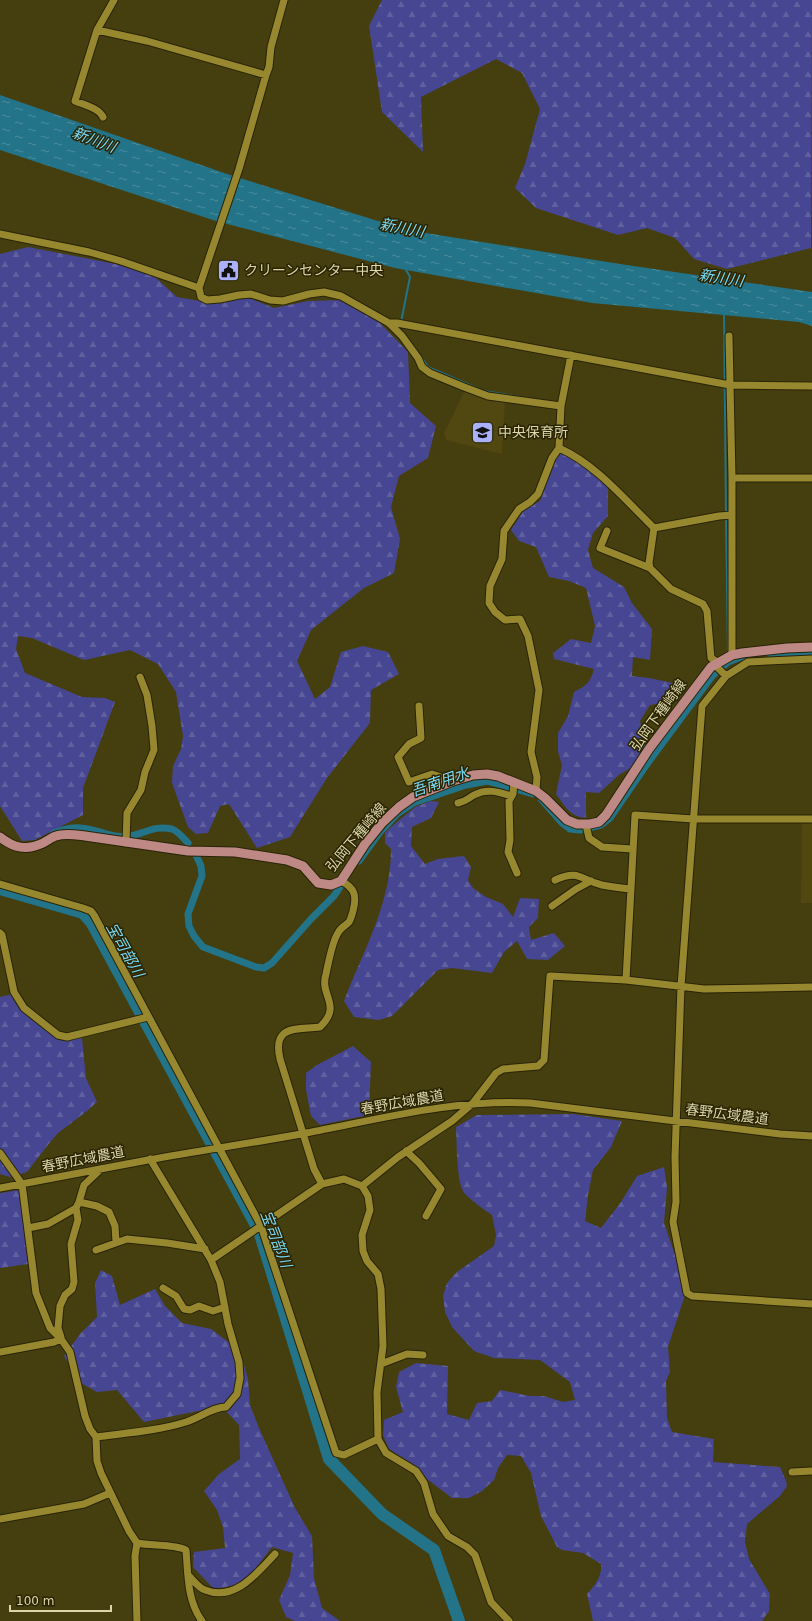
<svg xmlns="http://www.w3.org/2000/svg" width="812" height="1621" font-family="'DejaVu Sans','Noto Sans JP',sans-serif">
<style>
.built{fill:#504711}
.forest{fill:url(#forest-firs)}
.water{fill:url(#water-ripples)}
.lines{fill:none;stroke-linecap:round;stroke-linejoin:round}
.stream{stroke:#237389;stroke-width:2}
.canal{stroke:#237389;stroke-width:7}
.river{stroke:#237389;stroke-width:12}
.minor-casing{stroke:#292408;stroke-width:9}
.major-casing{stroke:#292408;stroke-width:11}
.minor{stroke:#97882f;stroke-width:7}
.major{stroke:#be8985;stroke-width:9}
.labels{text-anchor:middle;stroke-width:3;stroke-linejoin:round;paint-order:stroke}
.poi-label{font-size:14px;fill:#ddd6ad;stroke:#2a2400;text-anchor:start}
.street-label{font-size:14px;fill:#ddd6ad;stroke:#2a2400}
.water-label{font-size:15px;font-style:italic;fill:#7bdcfa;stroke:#2a2400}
</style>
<defs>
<pattern id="forest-firs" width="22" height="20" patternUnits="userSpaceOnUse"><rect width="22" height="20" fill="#464693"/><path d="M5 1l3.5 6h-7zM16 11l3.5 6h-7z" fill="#60609f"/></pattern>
<pattern id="water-ripples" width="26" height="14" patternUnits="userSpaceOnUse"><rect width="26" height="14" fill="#237389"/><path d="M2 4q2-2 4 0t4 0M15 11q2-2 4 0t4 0" fill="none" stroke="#4d8d9c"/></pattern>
</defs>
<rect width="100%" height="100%" fill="#453e0e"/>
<path class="built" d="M 464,392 L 505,402 L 502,454 L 446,440 L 444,433 Z
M 802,823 L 812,823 L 812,903 L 801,903 Z"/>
<path class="forest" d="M 382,0 L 812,0 L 811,248 L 727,269 L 694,259 L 675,238 L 647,228 L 618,235 L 536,208 L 515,188 L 525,164 L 540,109 L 522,73 L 496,59 L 421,97 L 423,152 L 382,112 L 369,26 Z
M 28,247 L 121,265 L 155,277 L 177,297 L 211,303 L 244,296 L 274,308 L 308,301 L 343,300 L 377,320 L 408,352 L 410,403 L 436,426 L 428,458 L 399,476 L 391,507 L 400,539 L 394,573 L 364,588 L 311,630 L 297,661 L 315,699 L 330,687 L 341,652 L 363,646 L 388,652 L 399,674 L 371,690 L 370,723 L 327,778 L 290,837 L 257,848 L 229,804 L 220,806 L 208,833 L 196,834 L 188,827 L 172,783 L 173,766 L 181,749 L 183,736 L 176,692 L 158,664 L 130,650 L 84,660 L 32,638 L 18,636 L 16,649 L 25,673 L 82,697 L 105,698 L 115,702 L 83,788 L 83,815 L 35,840 L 22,841 L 0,806 L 0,254 Z
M 563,451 L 575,456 L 608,486 L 608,516 L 593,533 L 588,550 L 593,568 L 624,587 L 632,603 L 652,629 L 650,660 L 633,657 L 632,676 L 649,678 L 673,683 L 675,692 L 671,702 L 650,705 L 640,721 L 646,752 L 633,767 L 620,774 L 599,793 L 586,792 L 586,818 C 569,816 566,807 556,794 L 562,765 L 558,752 L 558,733 L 568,716 L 574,692 C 587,685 590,683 594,669 L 554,659 L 553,653 L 571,639 L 591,643 L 595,626 L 586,588 L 569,581 L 549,577 L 536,547 L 519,541 L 511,530 L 524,510 L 540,501 L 547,481 L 549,467 Z
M 431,801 L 439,802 L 431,818 L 412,827 L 411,846 L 425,864 L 438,859 L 464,856 L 471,867 L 468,880 L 473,888 L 486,897 L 503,904 L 513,917 L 520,898 L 539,899 L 538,918 L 529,927 L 531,940 L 554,933 L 565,946 L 548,960 L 527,959 L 517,941 L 504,952 L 492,973 L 452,968 L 438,970 L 392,1016 L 379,1020 L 354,1017 L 344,1001 C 363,951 391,904 391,849 L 385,843 L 385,833 L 391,827 L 415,807 Z
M 12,994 L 20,1009 L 32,1020 L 47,1030 L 69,1039 L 82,1038 L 86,1078 L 97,1102 L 87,1111 L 58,1133 L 47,1146 L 27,1172 L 10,1177 L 0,1174 L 0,997 Z
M 353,1046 L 371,1062 L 369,1115 L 320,1125 L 311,1116 L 306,1090 L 306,1073 L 317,1065 Z
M 573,1114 L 622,1121 L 611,1147 L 593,1170 L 588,1195 L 585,1221 L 601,1228 L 621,1202 L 637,1176 L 664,1167 L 667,1187 L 664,1223 L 675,1255 L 685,1295 L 668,1347 L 670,1372 L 666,1381 L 667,1418 L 672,1432 L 714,1439 L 713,1462 L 780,1467 L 786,1481 L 787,1486 L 780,1496 L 747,1524 L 745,1542 L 749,1559 L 770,1594 L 769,1611 L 762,1621 L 593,1621 L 587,1594 C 595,1585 602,1577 601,1564 L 583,1553 L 562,1550 L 557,1547 L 541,1516 L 531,1473 L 521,1456 L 507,1455 L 498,1468 L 494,1480 L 482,1491 L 469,1498 L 452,1498 L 427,1479 L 413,1464 L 389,1449 L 383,1435 L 384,1420 L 403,1412 L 396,1387 L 399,1372 L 416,1363 L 448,1366 L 447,1414 L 469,1420 L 477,1403 L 492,1401 L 500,1390 L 530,1396 L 544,1396 L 563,1402 L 575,1400 L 570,1382 L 540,1360 L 494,1358 L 474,1351 L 452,1327 L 445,1312 L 443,1296 L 447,1283 L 457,1272 L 494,1246 L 496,1235 L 492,1215 C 483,1209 473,1202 465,1194 C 456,1184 457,1142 456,1127 L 477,1115 Z
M 19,1190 L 28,1264 L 0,1268 L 0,1193 Z
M 101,1270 L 112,1276 L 120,1305 L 155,1289 L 165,1306 L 182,1323 L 211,1329 L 240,1351 L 248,1379 L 250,1405 L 259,1428 L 295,1508 L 312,1536 L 314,1578 L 322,1608 L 340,1621 L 295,1621 L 286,1617 L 279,1600 L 290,1575 L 293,1553 L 272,1547 L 255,1569 L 241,1584 L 214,1589 L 193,1567 L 194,1552 L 225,1548 L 223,1527 L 217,1510 L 204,1491 L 219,1474 L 240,1459 L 239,1425 L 224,1409 L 198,1411 L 144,1422 L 117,1390 L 97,1392 L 79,1382 L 64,1356 L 80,1334 L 97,1317 L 95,1283 Z"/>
<path class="water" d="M 0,95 L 230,175 L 407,230 L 620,264 L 812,292 L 812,326 L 799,322 L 592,303 L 395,268 L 216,221 L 0,150 Z"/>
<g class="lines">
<path class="stream" d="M 724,313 L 726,513
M 401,322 L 410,277 L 405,268
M 413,345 L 428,367 L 479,389
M 484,391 L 526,398
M 726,517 L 728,655"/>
<path class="canal" d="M 770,654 L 812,652
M 541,799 L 562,823 L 570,829 L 580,830 L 601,825 L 610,818 L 647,764 L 713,675 L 728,662 L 744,656
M 54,833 C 62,830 72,827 81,828 C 98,829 112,839 130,836 C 146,833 154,825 172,829 C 178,831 184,839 188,843
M 196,855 L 201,866 L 202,876 L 188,914 L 189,926 L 194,936 L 203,947 L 256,967 L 264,968 L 272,963 L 311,919 L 334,896 L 345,879
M 359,861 L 380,832 L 397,814 L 413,803 L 466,785 L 487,781 L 533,794"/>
<path class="river" d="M 0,889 L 83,913 L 91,922 L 259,1231 L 329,1459 L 382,1514 L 434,1550 L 459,1621"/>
<defs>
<path id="minor" d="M 284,0 L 271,47 L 269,67 L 266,75 L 239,169 L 199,288 L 201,297 L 207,300 L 220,299 L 239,295 L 251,294 L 270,300 L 283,301 L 309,294 L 324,292 L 341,296 L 389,323 L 402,336 L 418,358 L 422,367 L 430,373 L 464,387 L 488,396 L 561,406 L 559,448 C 597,465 625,500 654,528 L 649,563 L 650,568 L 671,589 L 703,604 L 707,611 L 711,658 L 719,663
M 97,30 L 114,0
M 103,117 C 99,108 84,105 75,101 L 97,30 L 147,41 L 266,75
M 0,234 L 89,252 L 121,261 L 199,288
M 389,323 L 397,323 L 730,385 L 812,386
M 729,336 L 732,478 L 732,655
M 561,406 L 571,355
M 732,478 L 812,478
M 654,528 L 719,516 L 732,515
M 607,531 L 600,548 L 650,568
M 812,659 L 748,662 L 726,676 L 702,706 L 681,986 L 675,1157 L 676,1202 L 673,1222 L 687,1293 L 692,1296 L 812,1304
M 715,665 L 726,676
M 419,706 L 421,738 L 409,744 L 398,757 L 409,782 L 432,774 L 453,781
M 514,782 L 513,794 L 509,801 L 510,840 L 508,852 L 517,873
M 536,791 L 537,777 L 531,752 L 539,690 L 528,636 L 520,619 L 505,620 L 495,612 L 489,603 L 490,586 L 502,559 L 504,531 L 519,509 L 530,502 L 538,494 L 552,458 L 559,448
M 458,803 C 467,801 467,799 474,795 C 487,788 499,792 511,796
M 586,825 L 589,838 L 602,847 L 632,849
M 126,843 L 127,813 L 141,790 L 145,772 L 154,750 L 152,726 L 147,695 L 140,677
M 555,880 C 580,869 580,880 602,885 C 612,887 621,888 630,889
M 0,884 L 83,908 L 91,911 L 94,915 L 261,1226 L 336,1453 L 344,1455 L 378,1439
M 552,906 L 576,889 L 591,881
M 0,933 L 2,935 L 14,992 L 24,1008 L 58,1035 L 67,1037 L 148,1017
M 626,980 L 635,815 L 693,819 L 812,819
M 406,1151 L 419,1163 L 441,1189 L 426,1216
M 0,1153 L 22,1184 L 36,1293 L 50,1328 L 61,1339 L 70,1352 L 85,1416 L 90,1429 L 96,1437 L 97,1461 L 101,1473 L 129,1531 L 137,1543 L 135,1556 L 137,1621
M 322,1184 L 314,1169 L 280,1059 C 272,1024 297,1030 320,1027 C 343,1005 319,996 326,974 C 328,964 333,940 338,933 C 340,928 345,926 349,922 C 351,919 352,914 353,911 C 357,896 355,888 341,881
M 362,1186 L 398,1157 L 452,1121 L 473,1103 L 496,1073 L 503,1069 L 538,1066 L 544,1060 L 550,976 L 626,980 L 704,989 L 812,987
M 0,1188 C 49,1179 99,1169 148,1160 C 201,1150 254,1143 306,1133 C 380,1119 455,1099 530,1103 L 780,1134 L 812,1136
M 79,1202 L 97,1206 L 109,1212 L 115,1226 L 116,1242
M 28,1228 L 48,1224 L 76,1208 L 79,1202 L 84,1185 L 101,1169
M 96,1250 L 127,1239 L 167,1243 L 205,1249
M 211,1260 L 322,1184 L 344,1179 L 362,1186 L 368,1196 L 370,1210 L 362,1235 L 363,1251 L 367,1261 L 378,1274 L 381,1289 L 383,1346 L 377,1392 L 378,1439 L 386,1453 L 416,1471 L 424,1483 L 433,1514 L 448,1536 L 467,1547 L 475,1555 L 491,1602 L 509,1621
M 163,1288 L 176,1296 L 184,1309 L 190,1310 L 199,1306 L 213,1311 L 225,1307
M 61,1337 L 58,1328 L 60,1306 L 65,1295 L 72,1289 L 74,1282 L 71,1244 L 78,1220 L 76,1208
M 0,1352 L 54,1342 L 61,1339
M 381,1364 L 407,1354 L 423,1355
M 96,1437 C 126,1433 157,1431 186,1422 C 200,1418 212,1407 226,1407 L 237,1394 L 240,1378 L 239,1362 L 228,1324 L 220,1282 L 211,1260 L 150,1159
M 792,1472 L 812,1471
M 0,1519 L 84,1504 L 110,1493
M 137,1543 C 151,1546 175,1544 186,1550 C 188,1574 187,1601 202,1621
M 189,1576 C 193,1580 199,1588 205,1590 C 235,1602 257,1573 275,1554"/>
<path id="major" d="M 0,837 C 14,848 26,851 43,843 C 47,841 52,837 56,836 C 65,833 76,835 85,836 L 188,851 L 235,852 L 287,860 L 303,866 L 318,883 L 331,885 L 341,881 L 365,844 L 382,823 L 399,807 L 413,797 L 453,781 L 473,775 L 487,774 L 498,776 L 536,791 L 545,798 L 567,820 L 577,824 L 590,824 L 599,822 L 606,815 L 649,749 L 711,667 L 732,655 L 742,653 L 787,648 L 812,647"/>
</defs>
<use href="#minor" class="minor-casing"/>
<use href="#major" class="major-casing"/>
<use href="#minor" class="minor"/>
<use href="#major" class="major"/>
</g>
<defs>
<symbol id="civic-square" viewBox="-11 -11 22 22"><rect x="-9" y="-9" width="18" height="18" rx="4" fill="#a9b0fc" stroke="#2a2400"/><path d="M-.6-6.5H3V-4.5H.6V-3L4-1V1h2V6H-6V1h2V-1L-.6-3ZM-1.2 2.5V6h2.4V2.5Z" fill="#111"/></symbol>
<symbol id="school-square" viewBox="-11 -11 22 22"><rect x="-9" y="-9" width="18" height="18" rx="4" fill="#a9b0fc" stroke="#2a2400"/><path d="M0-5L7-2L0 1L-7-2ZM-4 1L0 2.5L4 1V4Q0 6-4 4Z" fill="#111"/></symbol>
</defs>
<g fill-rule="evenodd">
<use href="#civic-square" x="216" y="258" width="25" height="25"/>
<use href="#school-square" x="470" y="420" width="25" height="25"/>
</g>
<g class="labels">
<g class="poi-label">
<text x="244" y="275">クリーンセンター中央</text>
<text x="498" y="437">中央保育所</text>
</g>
<g class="street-label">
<text transform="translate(658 715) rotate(-54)" y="5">弘岡下種崎線</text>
<text transform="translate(356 837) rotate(-50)" y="5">弘岡下種崎線</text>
<text transform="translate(402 1102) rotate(-10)" y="5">春野広域農道</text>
<text transform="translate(727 1114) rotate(7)" y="5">春野広域農道</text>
<text transform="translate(83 1159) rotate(-11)" y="5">春野広域農道</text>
</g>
<g class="water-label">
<text transform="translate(94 140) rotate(21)" y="5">新川川</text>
<text transform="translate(402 228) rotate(11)" y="5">新川川</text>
<text transform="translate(721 278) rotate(9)" y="5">新川川</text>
<text transform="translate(440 782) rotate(-19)" y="5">吾南用水</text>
<text transform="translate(125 950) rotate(61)" y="5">宝司部川</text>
<text transform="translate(276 1239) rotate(69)" y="5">宝司部川</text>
</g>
</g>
<path d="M10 1605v6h101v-6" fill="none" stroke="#ddd6ad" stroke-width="2"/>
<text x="16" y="1605" font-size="12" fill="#ddd6ad" stroke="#2a2400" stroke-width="3" paint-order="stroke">100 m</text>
</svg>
